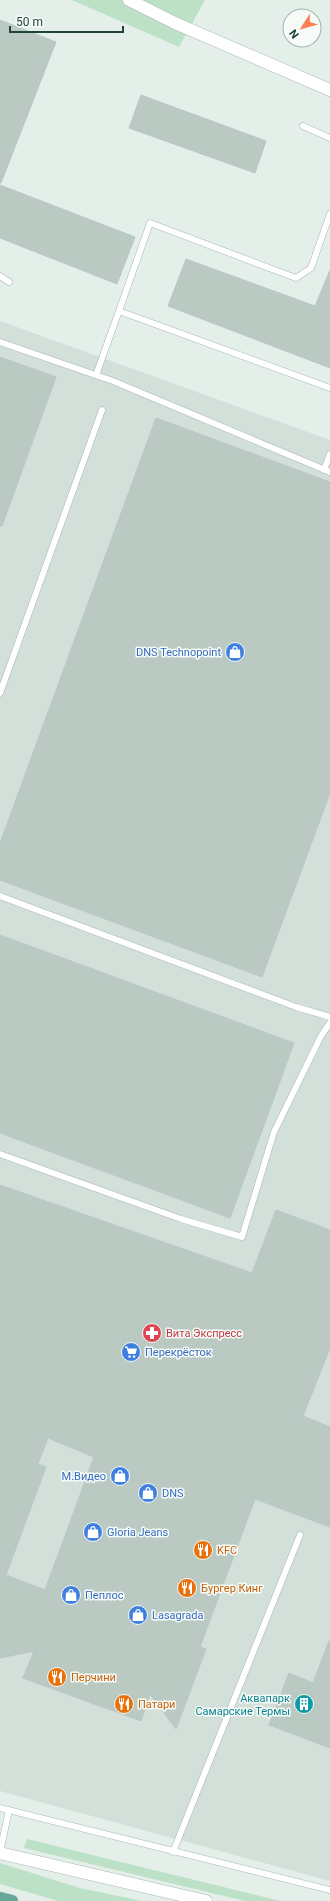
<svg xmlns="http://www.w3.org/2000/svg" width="330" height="1901" font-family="Roboto,sans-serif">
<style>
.built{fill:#d3dfd9}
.green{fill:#bce1c7}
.building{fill:#bacac3;stroke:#b6c9c2;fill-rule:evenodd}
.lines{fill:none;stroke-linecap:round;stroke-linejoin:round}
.service-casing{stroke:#a7b8b2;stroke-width:7}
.minor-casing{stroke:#a7b8b2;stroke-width:13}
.primary-casing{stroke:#c1cac8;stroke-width:13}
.service{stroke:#fff;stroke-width:6}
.minor{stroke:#fff;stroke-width:12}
.primary{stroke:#66a797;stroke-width:12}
.labels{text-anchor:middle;stroke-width:3;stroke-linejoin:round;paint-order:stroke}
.shop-label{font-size:11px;fill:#366cbe;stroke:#f6fbf8;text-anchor:start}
.health-label{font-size:11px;fill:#be3a42;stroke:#f6fbf8;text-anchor:start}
.food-label{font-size:11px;fill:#c56008;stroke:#f6fbf8;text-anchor:start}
.culture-label{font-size:11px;fill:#0d838f;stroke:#f6fbf8;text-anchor:end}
</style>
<rect width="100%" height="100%" fill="#e5efea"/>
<path class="built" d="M 0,321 L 330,440 L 330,1881 L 0,1791 Z"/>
<path class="green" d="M 72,0 L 205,0 L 179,47 Z
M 27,1839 L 281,1901 L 245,1901 L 24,1848 Z
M 0,1863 L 80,1888 L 142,1901 L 58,1901 L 0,1884 Z"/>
<path class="building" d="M 0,20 L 56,42 L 1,183 L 0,183 Z
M 141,95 L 266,141 L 255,173 L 129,128 Z
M 0,185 L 135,237 L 117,284 L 0,238 Z
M 186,259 L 315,306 L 330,270 L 330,368 L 168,306 Z
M 0,357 L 56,377 L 2,526 L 0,526 Z
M 156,418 L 330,482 L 330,793 L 262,977 L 0,880 L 0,843 Z
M 0,935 L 294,1043 L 230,1218 L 0,1133 Z
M 0,1185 L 252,1273 L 276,1210 L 330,1230 L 330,1348 L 303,1416 L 330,1427 L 330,1527 L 255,1499 L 200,1647 L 206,1649 L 176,1729 L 150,1694 L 141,1721 L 23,1678 L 34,1651 L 0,1658 ZM 48,1438 L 94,1457 L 45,1590 L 6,1575 L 46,1467 L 38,1464 Z
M 329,1641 L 330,1641 L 330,1748 L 269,1725 L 289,1673 L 313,1683 Z"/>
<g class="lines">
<defs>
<path id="service" d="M 303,126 L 330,138
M 0,276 L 9,282
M 119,311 L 150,223 L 296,278 L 311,268 L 330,214
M 0,342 L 113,381 L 330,472
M 96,375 L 119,311 L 330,388
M 324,470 L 330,454
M 0,693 L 102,410
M 0,896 L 296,1007 L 330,1017
M 0,1154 L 181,1219 L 242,1237 L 274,1132 L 321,1036 L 330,1023
M 0,1808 L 330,1890
M 0,1852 L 9,1810
M 173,1852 L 300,1535"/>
<path id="minor" d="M 129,0 L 175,23 L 330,90
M 0,1853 L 206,1901"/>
<path id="primary" d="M 0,1898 L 12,1901"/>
</defs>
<use href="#service" class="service-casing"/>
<use href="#minor" class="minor-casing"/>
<use href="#primary" class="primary-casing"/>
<use href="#service" class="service"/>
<use href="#minor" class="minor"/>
<use href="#primary" class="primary"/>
</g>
<defs>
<symbol id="shop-disc" viewBox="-11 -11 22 22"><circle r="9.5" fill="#3f7fe0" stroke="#f6fbf8"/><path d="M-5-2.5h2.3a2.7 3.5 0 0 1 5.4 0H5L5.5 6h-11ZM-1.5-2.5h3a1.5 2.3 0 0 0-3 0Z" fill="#fff"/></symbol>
<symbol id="pharmacy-disc" viewBox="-11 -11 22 22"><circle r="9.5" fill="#e0444e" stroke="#f6fbf8"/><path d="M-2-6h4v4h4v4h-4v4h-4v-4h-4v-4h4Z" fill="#fff"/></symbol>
<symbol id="supermarket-disc" viewBox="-11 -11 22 22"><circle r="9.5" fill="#3f7fe0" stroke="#f6fbf8"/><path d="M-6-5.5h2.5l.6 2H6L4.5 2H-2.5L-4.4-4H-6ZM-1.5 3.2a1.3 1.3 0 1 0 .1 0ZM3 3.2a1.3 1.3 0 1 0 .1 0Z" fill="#fff"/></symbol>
<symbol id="restaurant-disc" viewBox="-11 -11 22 22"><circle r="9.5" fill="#e8710a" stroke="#f6fbf8"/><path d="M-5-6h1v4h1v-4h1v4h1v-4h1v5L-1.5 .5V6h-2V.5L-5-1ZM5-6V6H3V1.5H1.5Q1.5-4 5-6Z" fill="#fff"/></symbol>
<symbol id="building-disc" viewBox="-11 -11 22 22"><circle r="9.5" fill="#0f9aa8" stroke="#f6fbf8"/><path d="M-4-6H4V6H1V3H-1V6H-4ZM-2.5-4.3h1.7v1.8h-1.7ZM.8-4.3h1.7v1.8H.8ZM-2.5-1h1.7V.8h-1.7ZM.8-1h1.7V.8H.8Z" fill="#fff"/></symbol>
</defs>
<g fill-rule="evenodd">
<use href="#shop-disc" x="224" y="641" width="22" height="22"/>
<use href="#pharmacy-disc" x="141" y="1322" width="22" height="22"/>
<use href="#supermarket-disc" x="120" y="1341" width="22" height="22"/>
<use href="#shop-disc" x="109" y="1465" width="22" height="22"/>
<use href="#shop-disc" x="137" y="1482" width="22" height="22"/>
<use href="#shop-disc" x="82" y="1521" width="22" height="22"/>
<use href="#restaurant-disc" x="192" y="1539" width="22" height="22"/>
<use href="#restaurant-disc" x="176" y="1577" width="22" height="22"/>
<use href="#shop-disc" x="60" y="1584" width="22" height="22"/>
<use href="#shop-disc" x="127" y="1604" width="22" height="22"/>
<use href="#restaurant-disc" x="46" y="1666" width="22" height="22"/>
<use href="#restaurant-disc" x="113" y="1693" width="22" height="22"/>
<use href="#building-disc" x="293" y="1693" width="22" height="22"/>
</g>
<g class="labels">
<g class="shop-label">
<text x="221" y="656" text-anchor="end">DNS Technopoint</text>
<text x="145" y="1356">Перекрёсток</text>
<text x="106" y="1480" text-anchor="end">М.Видео</text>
<text x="162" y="1497">DNS</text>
<text x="107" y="1536">Gloria Jeans</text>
<text x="85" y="1599">Пеплос</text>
<text x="152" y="1619">Lasagrada</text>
</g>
<g class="health-label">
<text x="166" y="1337">Вита Экспресс</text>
</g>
<g class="food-label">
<text x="217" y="1554">KFC</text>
<text x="201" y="1592">Бургер Кинг</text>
<text x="71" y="1681">Перчини</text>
<text x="138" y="1708">Патари</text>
</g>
<g class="culture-label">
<text x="290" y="1702">Аквапарк<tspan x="290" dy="13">Самарские Термы</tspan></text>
</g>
</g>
<g transform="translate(302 28) rotate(233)"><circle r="19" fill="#f6fbf8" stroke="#a1b1ac"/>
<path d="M0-3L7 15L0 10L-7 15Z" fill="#fb8156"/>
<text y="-6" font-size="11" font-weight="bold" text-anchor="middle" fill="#22433a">N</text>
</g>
<path d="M10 26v6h113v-6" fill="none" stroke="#22433a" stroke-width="2"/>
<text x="16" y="26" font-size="12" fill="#22433a" stroke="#f6fbf8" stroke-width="3" paint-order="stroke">50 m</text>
</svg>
